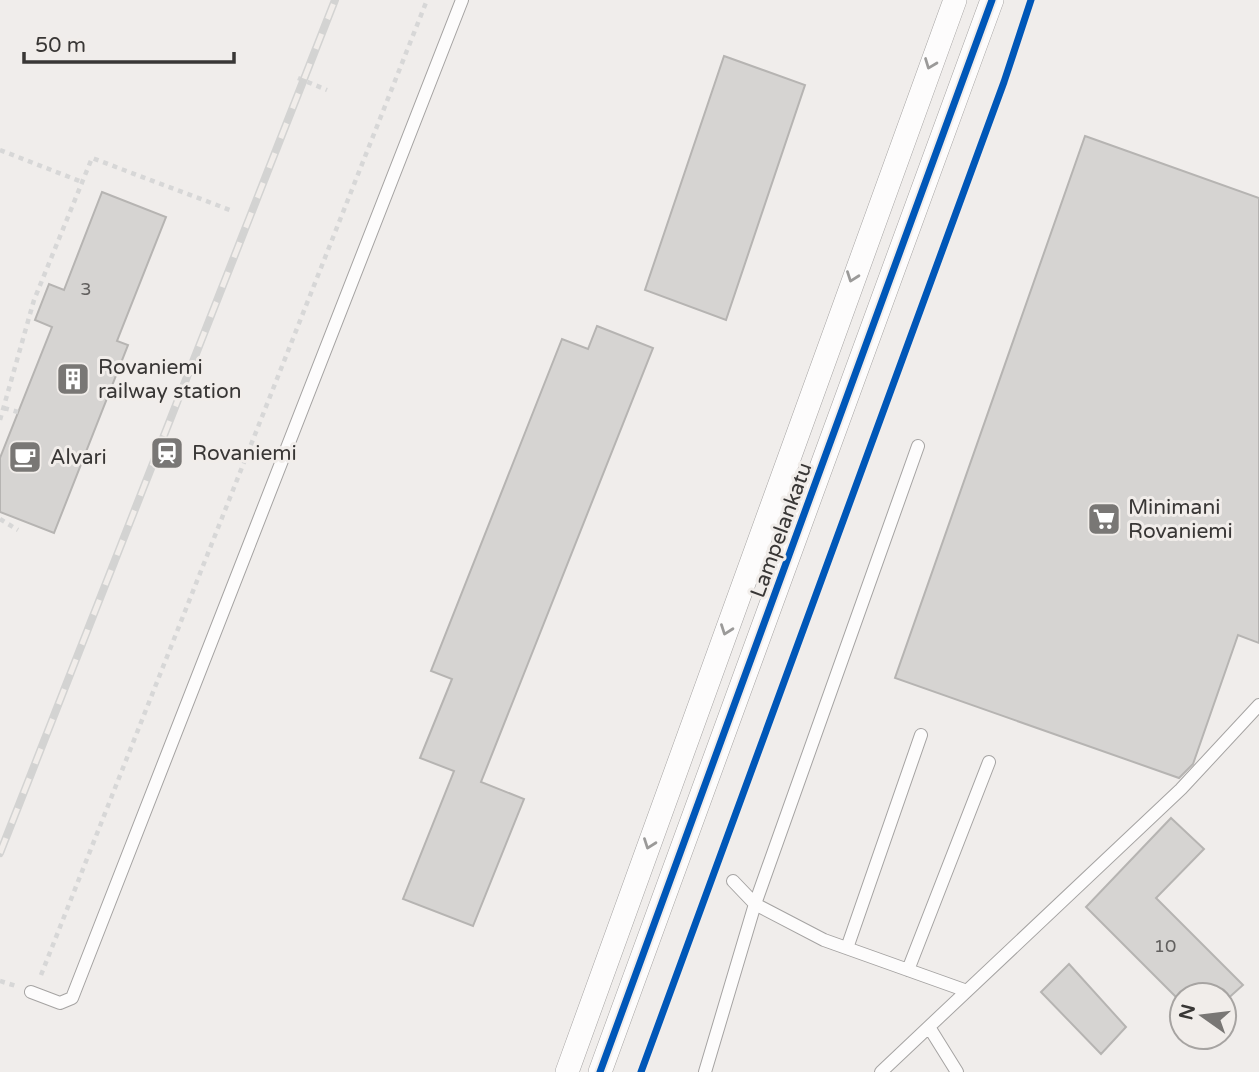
<svg xmlns="http://www.w3.org/2000/svg" width="1259" height="1072" font-family="'Varela Round',sans-serif">
<style>
.building{fill:#d6d4d2;stroke:#b6b4b2;stroke-width:2}
.lines{fill:none;stroke-linecap:round;stroke-linejoin:round}
.service-casing{stroke:#a5a3a2;stroke-width:14}
.minor-casing{stroke:#a5a3a2;stroke-width:24}
.path{stroke:#d7d7d7;stroke-width:4.5;stroke-dasharray:5 5;stroke-linecap:butt}
.service{stroke:#fdfcfc;stroke-width:12}
.minor{stroke:#fdfcfc;stroke-width:23}
.rail-casing{stroke:#d3d3d2;stroke-width:8}
.rail{stroke:#f1edea;stroke-width:5;stroke-dasharray:16;stroke-linecap:butt}
.cycleway-casing{stroke:#f1edea;stroke-width:11}
.cycleway{stroke:#0057b8;stroke-width:7}
.oneway{stroke:#9b9a99}
.labels{text-anchor:middle;stroke-width:6;stroke-linejoin:round;paint-order:stroke}
.number-label{font-size:18px;fill:#62605f}
.poi-label{font-size:21px;fill:#393736;stroke:#f1edea;text-anchor:start}
.street-label{font-size:21px;fill:#393736;stroke:#f1edea}
</style>
<rect width="100%" height="100%" fill="#f0edeb"/>
<path class="building" d="M 724,56 L 805,85 L 726,320 L 645,290 Z
M 1085,136 L 1259,198 L 1259,643 L 1238,635 L 1193,764 L 1179,778 L 895,678 Z
M 102,192 L 166,217 L 117,341 L 128,345 L 54,533 L 0,512 L 0,458 L 52,327 L 35,320 L 49,284 L 64,290 Z
M 597,326 L 653,348 L 481,782 L 524,799 L 473,926 L 403,899 L 454,771 L 420,758 L 452,679 L 431,671 L 562,339 L 588,349 Z
M 1171,818 L 1204,849 L 1156,898 L 1243,985 L 1224,1002 L 1224,995 L 1182,995 L 1182,1003 L 1086,907 Z
M 1069,964 L 1126,1027 L 1101,1054 L 1041,992 Z"/>
<g class="lines">
<defs>
<path id="service" d="M 733,881 L 755,904 L 824,940 L 967,991
M 847,948 L 921,735
M 908,970 L 989,762
M 31,992 L 60,1003 L 72,998 L 462,0
M 929,1027 L 957,1072
M 705,1072 L 755,904 L 918,446
M 881,1072 L 1181,789 L 1259,705"/>
<path id="minor" d="M 567,1072 L 955,0
M 600,1072 L 992,0"/>
</defs>
<use href="#service" class="service-casing"/>
<use href="#minor" class="minor-casing"/>
<path class="path" d="M 298,78 L 327,90
M 0,150 L 82,182
M 4,408 L 18,412
M 0,420 L 34,300 L 92,158 L 230,210
M 0,519 L 18,530
M 41,975 L 427,0
M 0,981 L 16,986"/>
<use href="#service" class="service"/>
<use href="#minor" class="minor"/>
<defs>
<path id="rail" d="M 0,853 L 335,0"/>
</defs>
<use href="#rail" class="rail-casing"/>
<use href="#rail" class="rail"/>
<defs>
<path id="cycleway" d="M 600,1072 L 992,0
M 641,1072 L 1004,82 L 1031,0"/>
</defs>
<use href="#cycleway" class="cycleway-casing"/>
<use href="#cycleway" class="cycleway"/>
</g>
<defs><path id="oneway-chevron" d="M-2-3.5L2.5 0L-2 3.5" fill="none" stroke-width="1.6" stroke-linecap="round" stroke-linejoin="round" transform="scale(1.75)"/></defs>
<g class="oneway">
<use href="#oneway-chevron" transform="translate(930 64) rotate(111)"/>
<use href="#oneway-chevron" transform="translate(852 277) rotate(110)"/>
<use href="#oneway-chevron" transform="translate(726 630) rotate(110)"/>
<use href="#oneway-chevron" transform="translate(649 844) rotate(110)"/>
</g>
<defs>
<symbol id="building-square" viewBox="-11 -11 22 22"><rect x="-9" y="-9" width="18" height="18" rx="4" fill="#797775" stroke="#f1edea"/><path d="M-4-6H4V6H1V3H-1V6H-4ZM-2.5-4.3h1.7v1.8h-1.7ZM.8-4.3h1.7v1.8H.8ZM-2.5-1h1.7V.8h-1.7ZM.8-1h1.7V.8H.8Z" fill="#fff"/></symbol>
<symbol id="station-square" viewBox="-11 -11 22 22"><rect x="-9" y="-9" width="18" height="18" rx="4" fill="#797775" stroke="#f1edea"/><path d="M-3-6H3Q5-6 5-4V2Q5 4 3 4L4.5 6H3L1.5 4h-3L-3 6H-4.5L-3 4Q-5 4-5 2V-4Q-5-6-3-6ZM-3.5-4v3h7v-3ZM-3.5 1v1.5H-2V1ZM2 1v1.5H3.5V1Z" fill="#fff"/></symbol>
<symbol id="cafe-square" viewBox="-11 -11 22 22"><rect x="-9" y="-9" width="18" height="18" rx="4" fill="#797775" stroke="#f1edea"/><path d="M-5.5-4.5H6V0H3Q3 3.5 0 3.5H-2.5Q-5.5 3.5-5.5 0ZM3-3.2v2h1.7v-2ZM-6 4.5H4V6H-6Z" fill="#fff"/></symbol>
<symbol id="supermarket-square" viewBox="-11 -11 22 22"><rect x="-9" y="-9" width="18" height="18" rx="4" fill="#797775" stroke="#f1edea"/><path d="M-6-5.5h2.5l.6 2H6L4.5 2H-2.5L-4.4-4H-6ZM-1.5 3.2a1.3 1.3 0 1 0 .1 0ZM3 3.2a1.3 1.3 0 1 0 .1 0Z" fill="#fff"/></symbol>
</defs>
<g fill-rule="evenodd">
<use href="#building-square" x="54" y="360" width="38" height="38"/>
<use href="#station-square" x="148" y="434" width="38" height="38"/>
<use href="#cafe-square" x="6" y="438" width="38" height="38"/>
<use href="#supermarket-square" x="1085" y="500" width="38" height="38"/>
</g>
<g class="labels">
<g class="number-label">
<text x="86" y="295">3</text>
<text x="1165" y="952">10</text>
</g>
<g class="poi-label">
<text x="98" y="374">Rovaniemi<tspan x="98" dy="24">railway station</tspan></text>
<text x="192" y="460">Rovaniemi</text>
<text x="50" y="464">Alvari</text>
<text x="1128" y="514">Minimani<tspan x="1128" dy="24">Rovaniemi</tspan></text>
</g>
<g class="street-label">
<text transform="translate(781 530) rotate(-70)" y="7">Lampelankatu</text>
</g>
</g>
<g transform="translate(1203 1016) rotate(284)"><circle r="33" fill="#f1edea" stroke="#a7a4a2" stroke-width="2"/>
<path d="M0-5L12 26L0 18L-12 26Z" fill="#797775"/>
<text y="-10" font-size="19" font-weight="bold" text-anchor="middle" fill="#393736">N</text>
</g>
<path d="M24 52v10h210v-10" fill="none" stroke="#393736" stroke-width="3.5"/>
<text x="35" y="52" font-size="21" fill="#393736" stroke="#f1edea" stroke-width="5" paint-order="stroke">50 m</text>
</svg>
